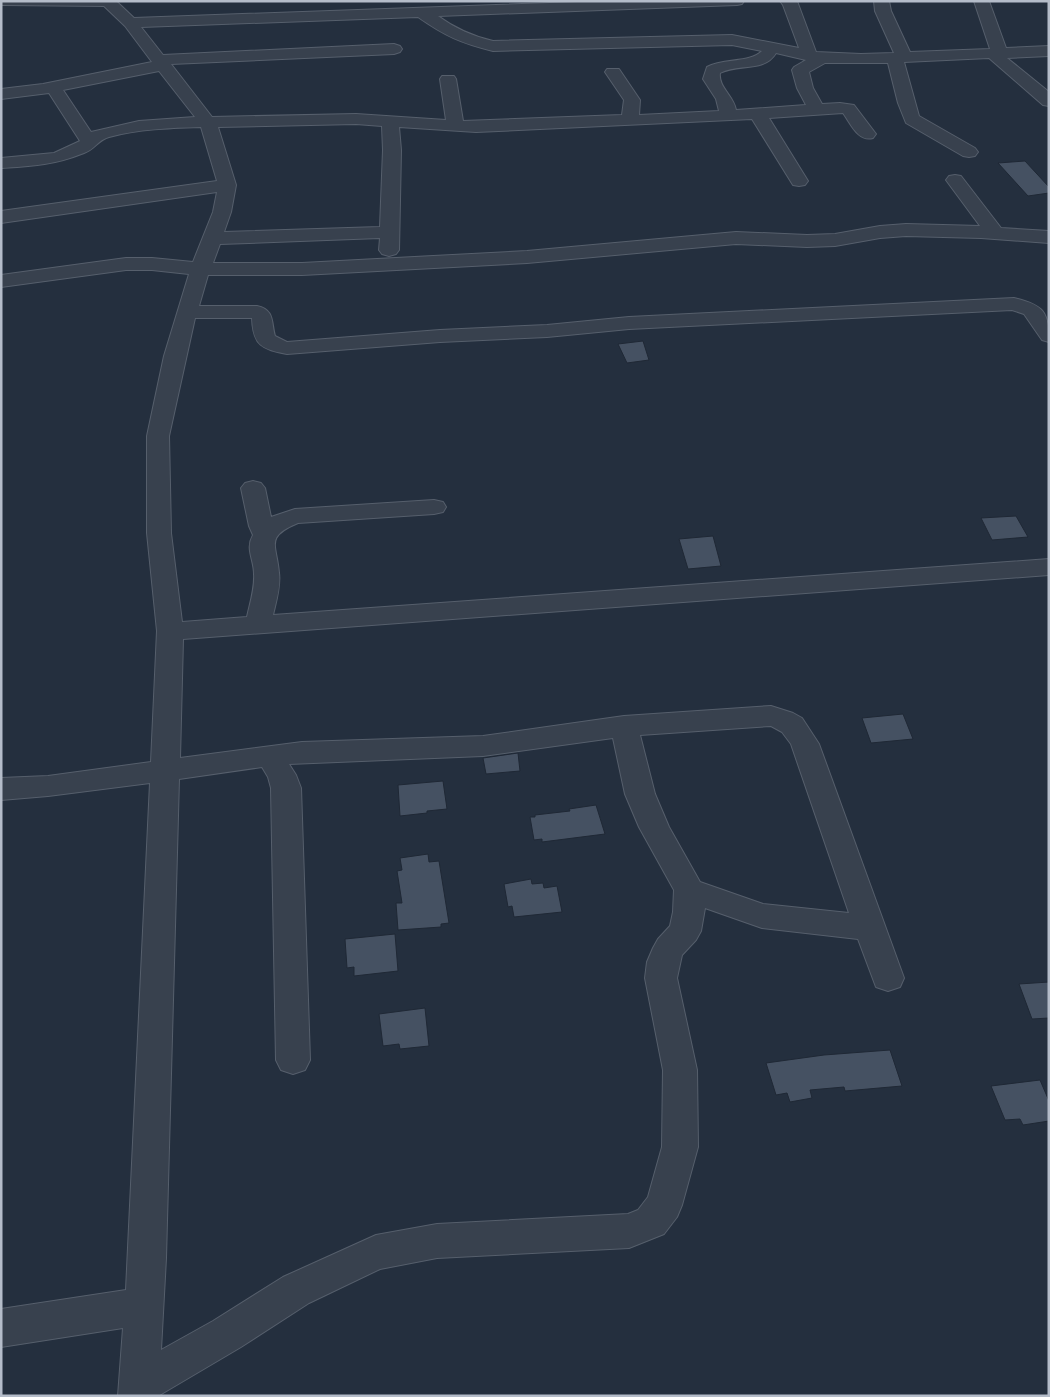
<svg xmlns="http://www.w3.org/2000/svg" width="1050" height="1397" font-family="Rubik,sans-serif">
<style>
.building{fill:#455162;stroke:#1f2835}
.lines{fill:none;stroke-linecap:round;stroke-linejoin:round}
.minor-casing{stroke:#565f6c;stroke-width:2}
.minor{fill:#38414e;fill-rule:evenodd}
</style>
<rect width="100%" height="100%" fill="#242f3e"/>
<path class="building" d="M 1025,161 L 1049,187 L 1049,193 L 1028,196 L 998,163 Z
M 643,341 L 649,360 L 627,363 L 618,344 Z
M 1016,516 L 1028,537 L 992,540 L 981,518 Z
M 713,536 L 721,566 L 688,569 L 679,539 Z
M 903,714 L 913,739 L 871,743 L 862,718 Z
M 518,753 L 520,771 L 486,774 L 483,758 Z
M 443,781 L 447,809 L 427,811 L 427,813 L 400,816 L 398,785 Z
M 596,805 L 605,834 L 542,842 L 542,839 L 534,840 L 530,817 L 535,817 L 535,815 L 570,811 L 569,809 Z
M 428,854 L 429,862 L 439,861 L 449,923 L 441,924 L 441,927 L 398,930 L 396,903 L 402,903 L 397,871 L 402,870 L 400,858 Z
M 531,879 L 532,884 L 543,883 L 544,888 L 557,886 L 562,912 L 514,917 L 512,906 L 508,907 L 504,884 Z
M 395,934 L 398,971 L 354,976 L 354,967 L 347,968 L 345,939 Z
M 1049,982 L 1049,1018 L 1032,1019 L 1019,984 Z
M 425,1008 L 429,1046 L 400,1049 L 399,1044 L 383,1046 L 379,1014 Z
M 890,1050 L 902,1086 L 845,1091 L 844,1087 L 810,1090 L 812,1098 L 790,1102 L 787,1093 L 776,1095 L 766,1063 L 824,1055 Z
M 1040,1080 L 1049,1101 L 1049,1121 L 1023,1125 L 1020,1119 L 1005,1120 L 991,1086 Z"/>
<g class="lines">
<defs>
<path id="minor" d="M 1,1 L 116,1 L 134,18 L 606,1 L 744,1 L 742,4 L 737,5 L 438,16 C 456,29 472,36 493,41 L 732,35 L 799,48 L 783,5 L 780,1 L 797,1 L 816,52 L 861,54 L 894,53 L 875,11 L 874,1 L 889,1 L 891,11 L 910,52 L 990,49 L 974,1 L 989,1 L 1006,48 L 1049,46 L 1049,56 L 1007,58 L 1049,92 L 1049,106 L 1043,105 L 989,58 L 904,62 L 919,116 L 975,148 L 978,152 L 975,156 L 969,157 L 963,156 L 906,123 L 898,103 L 888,63 L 825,63 L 809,72 L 813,88 L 822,104 L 840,103 L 854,105 L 876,134 L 873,138 C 858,142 851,124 843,113 L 769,118 L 808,181 L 805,185 L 799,186 L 793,185 L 752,119 L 476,132 L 399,127 L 401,150 L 399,250 L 396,254 L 389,256 L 382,254 L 379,250 L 380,238 L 220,244 L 213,263 L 302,263 L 527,251 L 736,232 L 807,235 L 835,234 L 880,226 L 906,224 L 980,226 L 946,180 L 949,176 L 955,175 L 961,176 L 1001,228 L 1049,231 L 1049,243 L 981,238 L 906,236 L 880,238 L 835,246 L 807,247 L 736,244 L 527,263 L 302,275 L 208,275 L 199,306 L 257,306 C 275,310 271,322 275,336 L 287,342 L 440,330 L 547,325 L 629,317 L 1014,298 C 1044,305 1049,312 1049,342 L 1042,340 L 1024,314 L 1012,310 L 629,329 L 547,337 L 440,342 L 287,354 C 262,349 253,346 252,318 L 195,318 L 169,436 L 171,533 L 182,622 L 247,617 C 250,603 255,588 254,574 C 254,559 245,549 253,535 L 249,526 L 241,488 L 245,483 L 253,481 L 261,483 L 265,488 L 271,517 L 295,509 L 434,500 L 443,502 L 446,507 L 443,512 L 434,514 L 298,523 C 264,537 277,545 279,573 C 281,586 276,602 273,615 L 1049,559 L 1049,575 L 183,639 L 180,758 L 302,742 L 483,736 L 624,716 L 771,706 L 793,713 L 802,718 L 819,744 L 904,978 L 900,987 L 888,991 L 876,987 L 858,939 L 762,928 L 705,908 L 701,931 L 696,940 L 682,955 L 677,978 L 697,1070 L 698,1147 L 682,1205 L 677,1217 L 664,1234 L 629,1248 L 437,1258 L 380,1269 L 309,1303 L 241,1347 L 158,1396 L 118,1396 L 123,1328 L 1,1347 L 1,1309 L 126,1290 L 150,783 L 48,796 L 1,800 L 1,778 L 48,776 L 151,762 L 157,631 L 147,533 L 147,436 L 164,356 L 189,274 L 152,270 L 126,270 L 1,287 L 1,275 L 126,258 L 152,258 L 193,262 L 213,212 L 217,192 L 1,223 L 1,211 L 217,181 L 201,127 C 170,128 139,129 109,137 C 98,140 94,150 84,153 C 54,165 32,166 1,168 L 1,158 L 54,153 L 80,141 L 49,93 L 1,99 L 1,89 L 43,84 L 152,62 L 125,26 L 104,6 L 5,5 L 1,5 ZM 418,17 C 445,36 461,43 493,51 L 732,45 L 762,51 C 750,63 724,58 707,67 L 703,79 L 716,99 L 719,111 L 639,115 L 640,100 L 619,69 L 607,69 L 605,72 L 624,100 L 622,115 L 463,121 L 456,79 L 454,76 L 442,76 L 440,79 L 446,120 L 356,114 L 212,117 L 171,64 L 394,54 L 400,52 L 402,49 L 400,46 L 394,44 L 163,55 L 141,27 ZM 776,53 L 806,60 L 794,67 L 792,70 L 797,88 L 806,105 L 736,110 C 734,96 718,87 720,73 C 738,63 764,73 776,53 ZM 159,71 L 195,117 L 139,121 L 91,132 L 63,90 ZM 356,124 L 382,126 L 383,150 L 380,227 L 224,232 L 231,212 L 236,185 L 218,127 ZM 771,726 L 782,732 L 791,744 L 849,913 L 763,904 L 700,882 L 669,827 L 655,794 L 640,735 ZM 613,738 L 625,794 L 639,827 L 674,890 L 673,912 L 670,926 L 658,939 L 653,948 L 647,962 L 645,978 L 663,1070 L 662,1147 L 648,1197 L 638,1210 L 628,1214 L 437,1224 L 376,1235 L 283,1277 L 213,1321 L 161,1350 L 166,1258 L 179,779 L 262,767 L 268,777 L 271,788 L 276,1060 L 281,1070 L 293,1074 L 305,1070 L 310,1060 L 301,788 L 296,775 L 289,764 L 483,756 Z"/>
</defs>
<use href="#minor" class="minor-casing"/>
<use href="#minor" class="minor"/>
</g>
<rect width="1050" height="1397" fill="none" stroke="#b4bcc9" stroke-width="5"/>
</svg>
